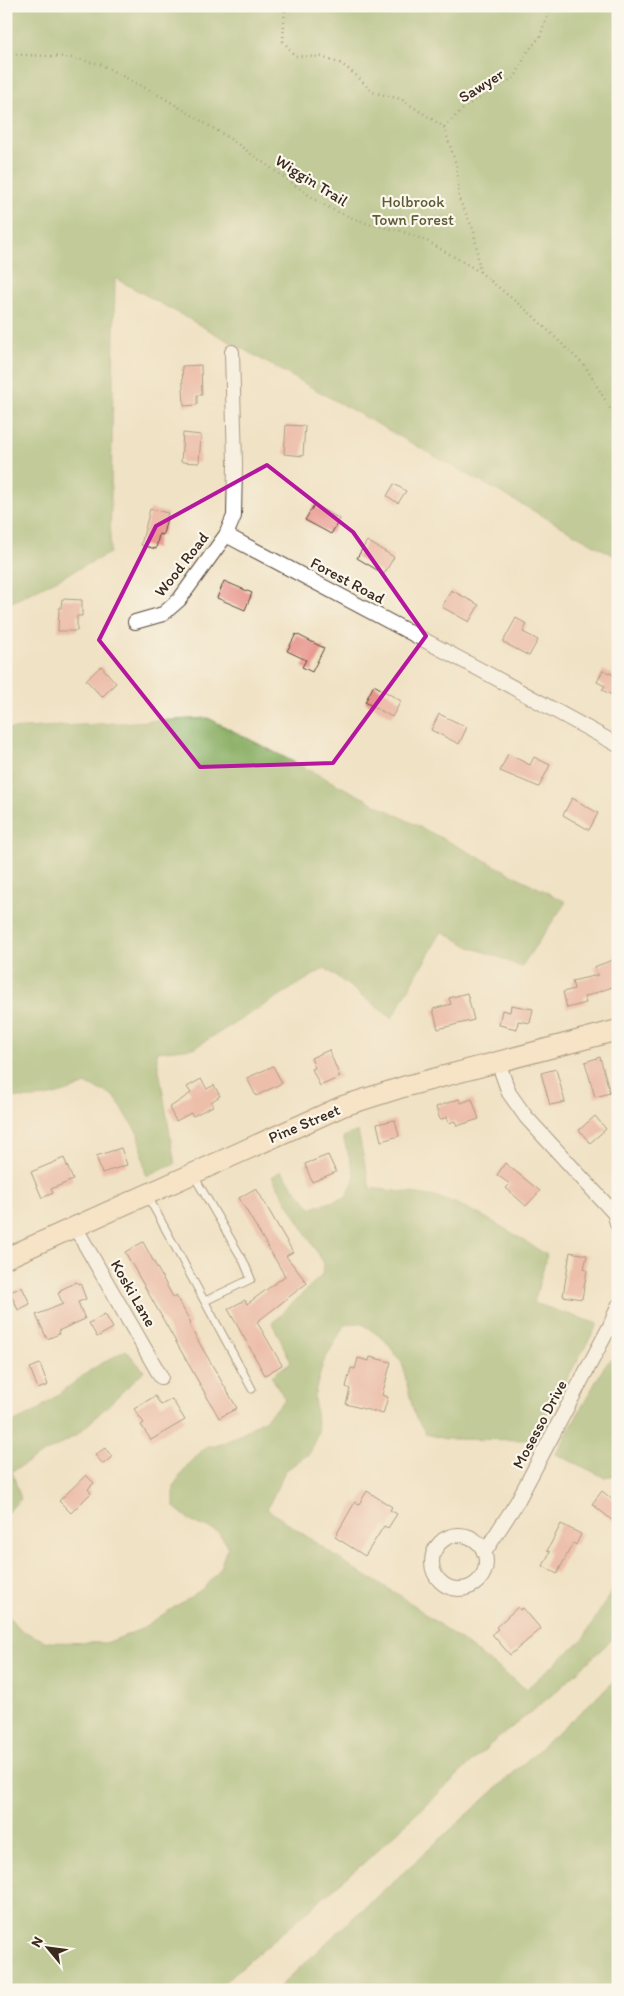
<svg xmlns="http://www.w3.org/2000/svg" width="624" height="1996" font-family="Itim,sans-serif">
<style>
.forest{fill:#88ae64;stroke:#626c41}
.building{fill:#e8958d}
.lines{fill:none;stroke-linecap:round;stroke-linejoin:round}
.lane-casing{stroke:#564637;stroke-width:9}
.street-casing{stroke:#564637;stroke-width:16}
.secondary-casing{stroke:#564637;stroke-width:22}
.path{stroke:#564637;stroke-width:2.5;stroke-dasharray:1 4;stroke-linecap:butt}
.lane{stroke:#fff;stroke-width:7}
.street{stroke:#fff;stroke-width:14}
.secondary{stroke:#fee4c5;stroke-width:20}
.marked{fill:none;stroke:#b5179e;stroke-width:4;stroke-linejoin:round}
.labels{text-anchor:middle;stroke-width:4.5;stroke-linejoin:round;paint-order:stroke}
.street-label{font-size:16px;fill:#3b2a1e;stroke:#fbf7ec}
.park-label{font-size:16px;fill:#5d5a37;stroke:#fbf7ec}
</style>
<rect width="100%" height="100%" fill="#fbf7ec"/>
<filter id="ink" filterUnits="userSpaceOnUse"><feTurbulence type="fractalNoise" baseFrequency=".02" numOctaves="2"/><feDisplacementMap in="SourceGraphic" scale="10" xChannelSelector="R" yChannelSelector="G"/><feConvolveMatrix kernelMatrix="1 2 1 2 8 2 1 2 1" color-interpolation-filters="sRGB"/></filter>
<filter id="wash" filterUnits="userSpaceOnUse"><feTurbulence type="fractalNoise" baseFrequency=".0096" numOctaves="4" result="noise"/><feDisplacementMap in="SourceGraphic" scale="20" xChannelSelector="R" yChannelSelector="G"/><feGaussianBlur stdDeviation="1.12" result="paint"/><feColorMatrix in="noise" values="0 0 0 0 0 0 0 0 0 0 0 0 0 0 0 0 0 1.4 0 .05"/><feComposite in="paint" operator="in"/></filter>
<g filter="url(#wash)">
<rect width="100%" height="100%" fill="#f0e2c4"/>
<path class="forest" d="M 6,6 L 618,6 L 618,558 L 115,278 L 110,553 L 6,605 Z
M 208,718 L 566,902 L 521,967 L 501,958 L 470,947 L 442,931 L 392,1018 L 325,968 L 194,1048 L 156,1052 L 175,1164 L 146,1176 L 138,1134 L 114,1096 L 86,1084 C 60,1095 34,1103 6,1095 L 6,729 Z
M 358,1131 L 370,1188 C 399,1192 430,1193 457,1204 C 489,1217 518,1237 547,1255 L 534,1303 L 598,1324 L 532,1440 L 445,1439 L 426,1434 L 414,1414 L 402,1363 L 385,1340 L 361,1323 L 345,1324 L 323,1363 L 314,1396 L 318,1432 L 310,1453 L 285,1471 L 267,1509 L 357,1571 L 401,1596 L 526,1689 L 583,1639 L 613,1589 L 618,1560 L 618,1634 L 552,1695 L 491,1744 L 366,1861 L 215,1990 L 6,1990 L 6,1613 L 19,1629 L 47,1642 L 106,1643 L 139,1630 L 204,1588 L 218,1572 L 228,1546 L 218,1532 L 192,1522 L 174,1507 L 174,1485 L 189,1463 L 207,1446 L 215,1446 L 230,1440 L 264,1420 L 285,1399 L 271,1376 L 291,1362 L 272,1323 L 322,1275 L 323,1262 L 272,1177 L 281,1171 L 311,1208 L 347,1197 L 355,1176 L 343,1137 Z
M 126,1350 L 144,1371 L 77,1435 L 12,1471 L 21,1499 L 6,1514 L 6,1426 L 35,1412 L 92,1369 Z
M 618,1354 L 618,1475 L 604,1477 L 556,1454 L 605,1365 Z
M 618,1678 L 618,1990 L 276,1990 L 342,1928 Z"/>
<g id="blocks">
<path class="building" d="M 201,365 L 202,395 L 197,395 L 197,405 L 184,406 L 182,366 Z
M 286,425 L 305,426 L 303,456 L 284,454 Z
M 183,433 L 201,435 L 199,463 L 181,462 Z
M 394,484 L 406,491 L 398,503 L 387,496 Z
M 314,505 L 340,519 L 331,534 L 305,520 Z
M 150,509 L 168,513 L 163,535 L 159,534 L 156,549 L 141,545 Z
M 367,541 L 394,557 L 384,574 L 357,558 Z
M 224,581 L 252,593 L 245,610 L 217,598 Z
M 451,590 L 479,605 L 469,622 L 442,607 Z
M 62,599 L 82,600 L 82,616 L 77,616 L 77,631 L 58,631 L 59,608 L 61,608 Z
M 516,618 L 527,624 L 523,632 L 538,640 L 529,656 L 503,642 Z
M 296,634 L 324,648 L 312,672 L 302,667 L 306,660 L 287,651 Z
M 101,666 L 116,683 L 102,697 L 86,680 Z
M 603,670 L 618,677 L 618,698 L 602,690 L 605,686 L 597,682 Z
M 374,685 L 401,701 L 392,717 L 365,702 Z
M 439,714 L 467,727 L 459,744 L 431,730 Z
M 508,754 L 530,765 L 534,757 L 550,765 L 539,787 L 500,771 Z
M 572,798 L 598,813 L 589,830 L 563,815 Z
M 618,958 L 618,985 L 584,997 L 586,1003 L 567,1008 L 563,992 L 574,989 L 572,981 L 598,975 L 594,967 Z
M 467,993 L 474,1020 L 438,1029 L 433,1009 L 451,1004 L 449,998 Z
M 511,1005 L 533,1009 L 530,1023 L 518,1021 L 517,1029 L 499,1025 L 502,1010 L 510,1012 Z
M 329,1050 L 340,1077 L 320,1086 L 312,1069 L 315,1068 L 311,1058 Z
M 600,1057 L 610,1093 L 595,1097 L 585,1062 Z
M 273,1066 L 282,1083 L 256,1096 L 247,1078 Z
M 556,1069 L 565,1102 L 550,1105 L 541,1073 Z
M 201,1079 L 207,1089 L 214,1085 L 220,1096 L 211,1102 L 213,1106 L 193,1116 L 191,1113 L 176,1121 L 169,1108 L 191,1093 L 187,1087 Z
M 459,1099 L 461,1103 L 472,1099 L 479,1119 L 457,1126 L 455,1121 L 449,1123 L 447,1117 L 440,1120 L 436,1107 Z
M 595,1116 L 606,1129 L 590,1143 L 579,1130 Z
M 395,1120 L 399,1136 L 381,1141 L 377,1124 Z
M 121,1148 L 127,1165 L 102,1173 L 96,1156 Z
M 328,1155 L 336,1172 L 312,1182 L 305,1164 Z
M 64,1158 L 73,1180 L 51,1189 L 53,1193 L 42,1198 L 31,1172 Z
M 505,1163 L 540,1191 L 526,1206 L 506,1188 L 510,1184 L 497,1175 Z
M 256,1188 L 293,1252 L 286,1256 L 307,1283 L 257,1322 L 282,1365 L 265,1375 L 228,1309 L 245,1300 L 247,1304 L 285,1276 L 239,1198 Z
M 143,1242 L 173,1297 L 176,1296 L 191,1323 L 189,1325 L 237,1408 L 219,1418 L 125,1252 Z
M 570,1252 L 587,1255 L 584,1269 L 587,1270 L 582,1299 L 563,1296 Z
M 77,1282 L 78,1284 L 80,1283 L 86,1299 L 78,1302 L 85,1319 L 58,1331 L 59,1334 L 47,1339 L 36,1315 L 63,1304 L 58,1293 L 61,1292 L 60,1290 Z
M 22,1287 L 30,1304 L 18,1310 L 10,1292 Z
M 105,1314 L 113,1328 L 97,1337 L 89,1323 Z
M 370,1357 L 391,1362 L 382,1395 L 388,1397 L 383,1414 L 346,1404 L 350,1389 L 346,1387 L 351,1368 L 355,1369 L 358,1358 L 369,1361 Z
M 40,1364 L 48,1385 L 38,1389 L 30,1368 Z
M 155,1396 L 161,1405 L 172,1399 L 185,1420 L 151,1440 L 141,1425 L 144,1423 L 134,1409 Z
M 105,1448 L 112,1457 L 103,1464 L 95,1455 Z
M 86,1475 L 94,1483 L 88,1489 L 91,1493 L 71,1513 L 59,1501 Z
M 367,1491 L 392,1507 L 390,1510 L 397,1514 L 388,1528 L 384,1526 L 365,1556 L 335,1537 L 355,1502 L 359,1504 Z
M 602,1491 L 618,1504 L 618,1525 L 592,1504 Z
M 561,1524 L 581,1534 L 576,1545 L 573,1543 L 557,1574 L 543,1566 L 550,1552 L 547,1551 Z
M 518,1607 L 520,1610 L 523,1608 L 541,1629 L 510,1655 L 492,1634 L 498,1629 L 496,1627 Z"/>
</g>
</g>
<g filter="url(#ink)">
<use href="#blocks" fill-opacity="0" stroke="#564637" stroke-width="1"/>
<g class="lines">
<defs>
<path id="lane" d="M 194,1176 L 244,1262 L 251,1279 L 205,1301
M 147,1195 L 252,1389"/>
<path id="street" d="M 232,352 L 235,464 L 234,516 L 226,535 L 492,676 L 618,745
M 135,622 L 163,614 L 179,600 L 226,535
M 498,1062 L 509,1093 L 526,1117 L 614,1213 L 618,1226
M 75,1227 L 161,1377
M432 1562a27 27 0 1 1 54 0a27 27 0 1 1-54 0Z
M 484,1553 L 517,1502 L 610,1326 L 618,1306"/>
<path id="secondary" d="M 6,1258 L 343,1106 L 403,1087 L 618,1030"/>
</defs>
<use href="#lane" class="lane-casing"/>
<use href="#street" class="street-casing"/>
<use href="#secondary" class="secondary-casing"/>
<path class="path" d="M 285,6 L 283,41 L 295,56 L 321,57 L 342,64 L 359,78 L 372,92 L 401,99 L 444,127 L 457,167 L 459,199 L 474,231 L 480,272
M 6,54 L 67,57 L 100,64 L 164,98 L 229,138 L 320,203 L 340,213 L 369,224 L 401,231 L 427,241 L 480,272 L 532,315 L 585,366 L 610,408 L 618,417
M 444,127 L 466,106 L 515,77 L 528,51 L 540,37 L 549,12 L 548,6"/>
<use href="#lane" class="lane"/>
<use href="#street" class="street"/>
<use href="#secondary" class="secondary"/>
</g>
</g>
<path d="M0 0H624V1996H0ZM 267,465 L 353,532 L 426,636 L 333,763 L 200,767 L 99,640 L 156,526 Z" fill="#f0e2c4" fill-opacity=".55" fill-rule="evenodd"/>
<path class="marked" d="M 267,465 L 353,532 L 426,636 L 333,763 L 200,767 L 99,640 L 156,526 Z"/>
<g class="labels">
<g class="street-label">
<text transform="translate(481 85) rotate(-32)" y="6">Sawyer</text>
<text transform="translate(312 180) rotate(32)" y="6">Wiggin Trail</text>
<text transform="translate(181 564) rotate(-52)" y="6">Wood Road</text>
<text transform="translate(348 580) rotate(28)" y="6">Forest Road</text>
<text transform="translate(304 1123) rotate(-23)" y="6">Pine Street</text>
<text transform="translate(134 1293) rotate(60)" y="6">Koski Lane</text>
<text transform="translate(539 1424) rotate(-62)" y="6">Mosesso Drive</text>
</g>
<g class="park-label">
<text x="413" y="207">Holbrook<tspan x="413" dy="18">Town Forest</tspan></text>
</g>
</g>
<rect width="624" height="1996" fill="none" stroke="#fbf7ec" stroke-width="25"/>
<g transform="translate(48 1948) rotate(299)" stroke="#fbf7ec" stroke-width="4" paint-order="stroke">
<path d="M0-4L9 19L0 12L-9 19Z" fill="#3b2a1e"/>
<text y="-8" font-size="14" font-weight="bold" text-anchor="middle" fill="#3b2a1e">N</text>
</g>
</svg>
